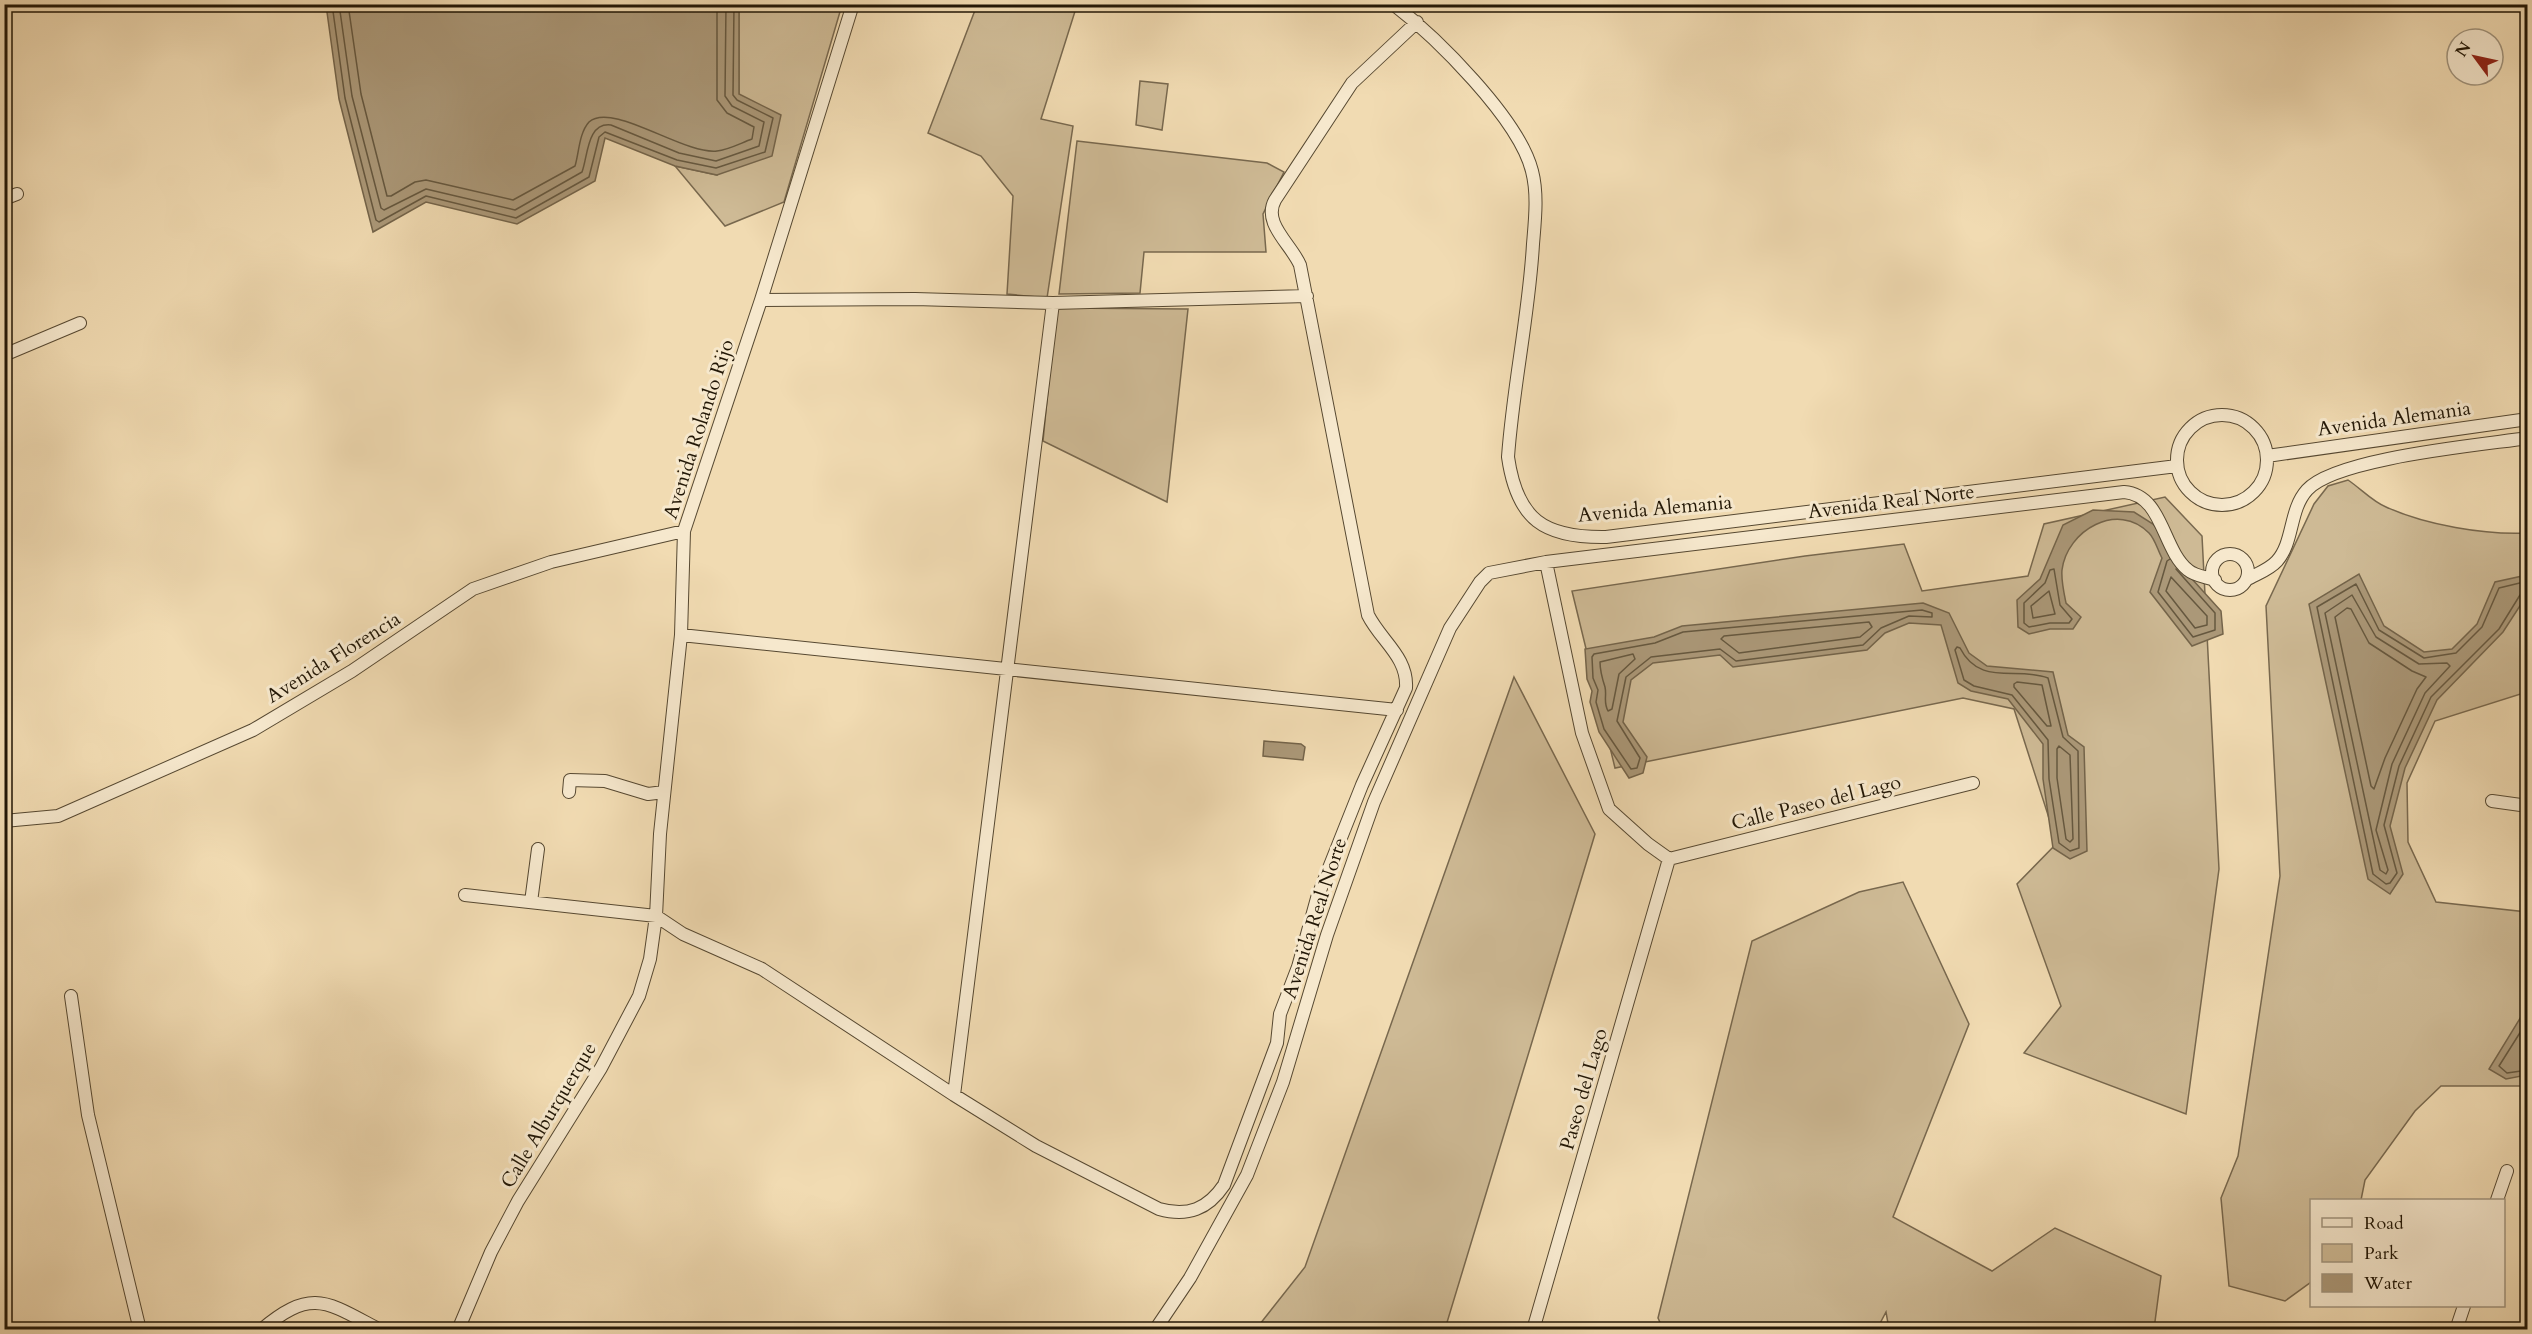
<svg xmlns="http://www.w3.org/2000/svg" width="2532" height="1334" font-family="Cardo,serif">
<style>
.green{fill:#ceba95;stroke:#78684e;stroke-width:1.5}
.water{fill:#ab9878;stroke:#74644a;stroke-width:1.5}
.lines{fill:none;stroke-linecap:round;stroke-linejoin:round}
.shore{stroke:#66583f;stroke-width:1.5}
.minor-casing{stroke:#564831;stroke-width:14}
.minor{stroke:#f6e8cd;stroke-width:12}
.labels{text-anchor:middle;stroke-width:6;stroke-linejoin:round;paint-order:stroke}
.street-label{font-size:20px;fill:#221706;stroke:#f6e8cd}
</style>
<rect width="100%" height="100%" fill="#f1dbb2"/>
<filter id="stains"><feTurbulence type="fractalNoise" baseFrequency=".00333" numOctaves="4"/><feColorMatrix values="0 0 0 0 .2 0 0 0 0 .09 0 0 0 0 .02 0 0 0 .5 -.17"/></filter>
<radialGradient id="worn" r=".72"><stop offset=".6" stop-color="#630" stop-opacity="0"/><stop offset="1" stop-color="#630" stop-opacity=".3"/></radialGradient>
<path class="green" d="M 739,5 L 842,5 L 784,202 L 725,226 L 675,166 L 717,175 L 739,94 Z
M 977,5 L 1077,5 L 1041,119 L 1073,126 L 1047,298 L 1007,294 L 1013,196 L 981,156 L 928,133 Z
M 1140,81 L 1168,84 L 1162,130 L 1136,125 Z
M 1077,141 L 1267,163 L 1284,172 L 1263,214 L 1266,252 L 1144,252 L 1140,293 L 1059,294 Z
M 1056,308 L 1188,309 L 1167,502 L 1043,441 Z
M 2348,480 C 2360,488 2373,502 2386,507 C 2426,525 2484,535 2527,533 L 2527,692 L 2435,721 L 2407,783 L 2408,842 L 2436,902 L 2527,912 L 2527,1086 L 2441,1086 L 2415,1111 L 2365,1180 L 2361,1200 L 2312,1200 L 2311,1282 L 2285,1301 L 2229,1286 L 2221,1198 L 2238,1156 L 2280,876 L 2266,606 L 2314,504 L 2328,486 Z
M 2165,497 L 2202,536 L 2219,869 L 2186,1114 L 2024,1053 L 2061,1006 L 2017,884 L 2057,843 L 2014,709 L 1963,698 L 1615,768 L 1572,591 L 1805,556 L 1904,544 L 1922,591 L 2028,576 L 2044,524 Z
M 1514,677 L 1595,834 L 1445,1329 L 1256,1329 L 1305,1267 Z
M 1903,882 L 1969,1024 L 1893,1217 L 1992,1271 L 2055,1228 L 2161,1276 L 2154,1329 L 1889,1329 L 1886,1312 L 1877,1329 L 1663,1329 L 1658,1318 L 1752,941 L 1859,892 Z"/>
<path class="water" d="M 326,5 L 739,5 L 739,94 L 781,115 L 772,156 L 717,175 L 675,166 L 605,138 L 595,181 L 517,224 L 426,202 L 373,232 L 339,99 Z
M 2093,510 L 2134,512 L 2153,524 L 2174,550 L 2183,569 L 2221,611 L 2223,634 L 2192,646 L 2150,592 L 2162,558 C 2158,551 2155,539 2149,533 C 2118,501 2067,530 2062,570 C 2061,580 2064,593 2066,603 L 2081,617 L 2073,629 L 2050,629 L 2029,634 L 2018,627 L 2017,600 L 2040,579 L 2063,525 Z
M 2359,574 L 2384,626 L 2424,652 L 2452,649 L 2477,624 L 2495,582 L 2527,575 L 2527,595 L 2503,632 L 2437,700 L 2405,768 L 2390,826 L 2403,874 L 2390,894 L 2368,879 L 2309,604 Z
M 1923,603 L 1949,613 L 1969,653 L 1987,666 L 2053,672 L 2068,735 L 2084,747 L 2087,851 L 2070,859 L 2053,848 L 2043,779 L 2043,744 L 2008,699 L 1971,691 L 1958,683 L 1941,625 L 1909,623 L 1885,633 L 1867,650 L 1733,667 L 1720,655 L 1653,663 L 1631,680 L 1623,722 L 1647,757 L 1643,773 L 1629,778 L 1599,732 L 1590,702 L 1592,691 L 1587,679 L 1585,649 L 1654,637 L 1682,626 Z
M 1264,741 L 1301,744 L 1305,747 L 1303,760 L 1263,756 Z
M 2527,1007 L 2527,1075 L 2506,1079 L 2489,1069 Z"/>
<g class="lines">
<path class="shore" d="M 332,4 L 345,98 L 376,220 L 379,222 L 426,196 L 516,218 L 589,177 L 599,137 L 605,132 L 677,160 L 716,168 L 765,152 L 773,118 L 737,100 L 733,95 L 734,4
M 339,4 L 352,96 L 381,208 L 384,210 L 426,189 L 515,210 L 582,172 C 588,156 587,122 611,125 L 679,153 L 716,161 L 759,146 L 764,122 L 732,106 L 725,96 L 726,4
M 348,4 L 361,94 L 387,196 L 391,196 L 415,182 L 426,180 L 513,200 L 575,166 C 579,153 579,133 589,122 C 612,101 684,155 717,151 C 728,150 741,143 752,139 L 754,127 L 727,113 L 717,100 L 717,4
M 2170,559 L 2167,561 L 2158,592 L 2193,637 L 2215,630 L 2215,613 L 2176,569
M 2054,569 L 2060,605 L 2072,619 L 2069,623 L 2050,623 L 2029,627 L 2024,623 L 2024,603 L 2045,583 L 2050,570 Z
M 2171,577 L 2207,616 L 2207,625 L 2195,628 L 2166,591 Z
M 2528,581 L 2499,588 L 2482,627 L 2456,653 L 2424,658 L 2379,630 L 2356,584 L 2317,607 L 2373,874 L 2386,884 L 2390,883 L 2397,873 L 2384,825 L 2399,766 L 2431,697 L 2499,629 L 2520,595 L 2528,593
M 2049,591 L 2055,614 L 2033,618 L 2031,606 Z
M 2352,595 L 2376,637 L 2419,664 L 2447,663 L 2450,666 L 2425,693 L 2392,764 L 2376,830 L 2388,870 L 2386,874 L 2380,870 L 2325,613 Z
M 2347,608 L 2351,609 L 2369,643 L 2412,671 L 2426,677 L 2417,689 L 2385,758 L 2374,789 L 2371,786 L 2335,617 Z
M 1922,610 L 1932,613 L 1932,617 L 1909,616 L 1881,628 L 1863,645 L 1736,661 L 1720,649 L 1651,657 L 1626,677 L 1617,721 L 1640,758 L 1637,768 L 1631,769 L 1604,729 L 1596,702 L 1598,690 L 1593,678 L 1592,657 L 1594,654 L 1655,643 L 1683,632 Z
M 1869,622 L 1872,627 L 1860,637 L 1739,653 L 1721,639 L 1724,636 Z
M 1957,647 L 1960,648 C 1980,687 2016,666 2048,678 L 2063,737 L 2078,751 L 2079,848 L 2070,851 L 2059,843 L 2049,779 L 2048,740 L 2012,695 L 1974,686 L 1964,680 L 1955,650 Z
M 1633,654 L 1635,659 L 1619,674 L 1612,709 L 1608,711 C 1603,702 1607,696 1605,687 C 1602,678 1600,671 1600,662 Z
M 2017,682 L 2042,685 L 2051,726 L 2047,726 L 2014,687 L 2014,684 Z
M 2059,746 L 2070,755 L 2073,839 L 2070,842 L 2066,839 L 2057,778 L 2057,749 Z
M 2528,1020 L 2499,1066 L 2507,1073 L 2528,1070"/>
<defs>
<path id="minor" d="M 1393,4 C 1436,37 1519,119 1532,171 C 1538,194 1535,220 1533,244 C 1529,315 1513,386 1508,457 C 1517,520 1544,538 1606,537 L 2177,466
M 4,199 L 17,194
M 761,300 L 915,299 L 1053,303 L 1307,296
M 4,355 L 80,323
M2177 460a45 45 0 1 1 90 0a45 45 0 1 1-90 0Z
M 2267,456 L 2528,419
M2212 572a18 18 0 1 1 36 0a18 18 0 1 1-36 0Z
M 1546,562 L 1582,733 L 1609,809 L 1648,844 L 1669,859
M 2246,580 C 2256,574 2269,570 2277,561 C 2294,542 2289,510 2307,490 C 2335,458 2481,445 2528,438
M 681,635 L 1397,710
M 569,792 L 570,780 L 605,781 L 648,794 L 664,792
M 2492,801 L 2528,806
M 4,821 L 58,816 L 253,730 L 352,671 L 473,589 L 551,562 L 684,531
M 1669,859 L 1973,783
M 465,895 L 656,916 L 683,934 L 762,969 L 954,1095 L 1036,1146 L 1159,1209 C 1188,1217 1208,1209 1224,1185 L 1277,1043 L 1280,1014 L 1298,967 L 1317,898 L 1362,785 L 1406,688 C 1408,657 1381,641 1368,615 L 1300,265 C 1291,244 1262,223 1275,200 L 1352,83 L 1417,22
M 531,902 L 538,849
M 71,996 L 88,1115 L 140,1330
M 954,1095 L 1053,303
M 2497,1200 L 2507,1171
M 261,1330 C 312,1287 327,1302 380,1330
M 458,1330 L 491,1252 L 518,1201 L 601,1068 L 639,996 L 650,959 L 656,916 L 660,834 L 681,635 L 684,531 L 761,300 L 853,4
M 1155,1330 L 1190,1278 L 1247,1175 L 1283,1082 L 1327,935 L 1374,802 L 1450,628 L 1480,582 L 1489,573 L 1546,562 L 2124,492 C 2163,495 2162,549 2188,570 C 2195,576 2206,577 2215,580
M 1533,1330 L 1669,859
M 2456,1330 L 2464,1306"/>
</defs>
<use href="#minor" class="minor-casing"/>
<use href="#minor" class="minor"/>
</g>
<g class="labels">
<g class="street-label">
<text transform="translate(2394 418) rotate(-8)" y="7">Avenida Alemania</text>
<text transform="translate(698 429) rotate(-72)" y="7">Avenida Rolando Rijo</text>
<text transform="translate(1891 501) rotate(-7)" y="7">Avenida Real Norte</text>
<text transform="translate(1655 508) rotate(-5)" y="7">Avenida Alemania</text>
<text transform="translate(333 657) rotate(-32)" y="7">Avenida Florencia</text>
<text transform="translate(1816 802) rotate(-14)" y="7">Calle Paseo del Lago</text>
<text transform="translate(1314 918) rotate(-72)" y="7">Avenida Real Norte</text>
<text transform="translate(1583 1089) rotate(-74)" y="7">Paseo del Lago</text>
<text transform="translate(548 1115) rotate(-59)" y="7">Calle Alburquerque</text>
</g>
</g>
<rect width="2532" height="1334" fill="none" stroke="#f1dbb2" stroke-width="24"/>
<rect x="6" y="6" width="2520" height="1322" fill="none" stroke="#221706" stroke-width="3"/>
<rect x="12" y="12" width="2508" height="1310" fill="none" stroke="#221706" stroke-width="1.5"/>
<rect x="2310" y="1199" width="195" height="108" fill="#f6e8cd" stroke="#a1947d" stroke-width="1.5"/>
<rect x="2322" y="1218" width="30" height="9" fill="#f6e8cd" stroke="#a1947d" stroke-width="1.5"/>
<text x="2364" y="1229" font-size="18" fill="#221706">Road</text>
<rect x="2322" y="1244" width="30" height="18" fill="#ceba95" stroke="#a1947d" stroke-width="1.5"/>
<text x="2364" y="1259" font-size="18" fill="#221706">Park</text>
<rect x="2322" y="1274" width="30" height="18" fill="#ab9878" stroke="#a1947d" stroke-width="1.5"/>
<text x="2364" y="1289" font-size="18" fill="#221706">Water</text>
<g transform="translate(2475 57) rotate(303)"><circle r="28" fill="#f6e8cd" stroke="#a1947d" stroke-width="1.5"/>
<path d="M0-4.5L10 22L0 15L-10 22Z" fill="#8f2418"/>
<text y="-9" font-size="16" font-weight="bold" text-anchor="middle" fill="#221706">N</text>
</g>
<rect width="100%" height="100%" filter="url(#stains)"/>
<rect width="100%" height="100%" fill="url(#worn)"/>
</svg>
